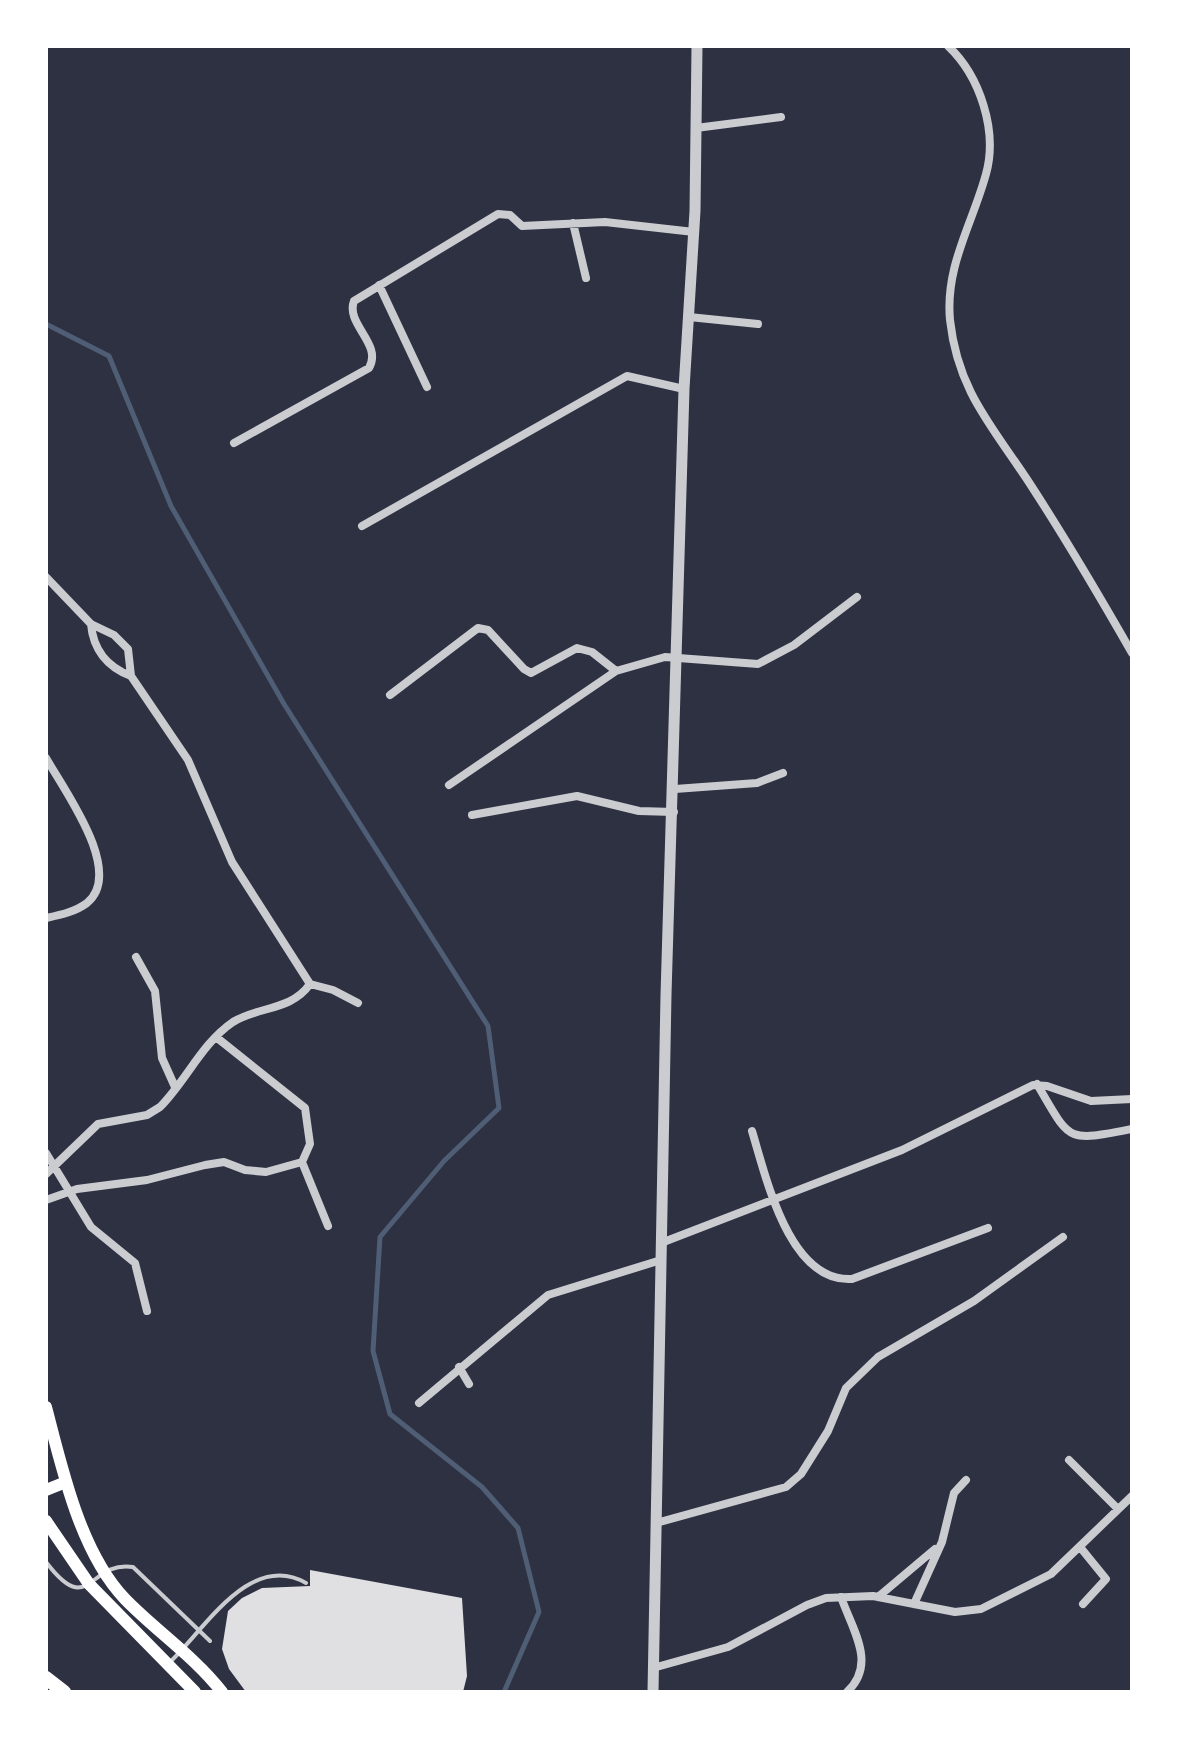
<svg xmlns="http://www.w3.org/2000/svg" width="1178" height="1738" font-family="'DejaVu Sans',sans-serif">
<style>
.lines{fill:none;stroke-linecap:round;stroke-linejoin:round}
.stream{stroke:#4f5d75;stroke-width:5}
.building{fill:#e0e0e3}
.service{stroke:#caccd0;stroke-width:4}
.minor{stroke:#caccd0;stroke-width:8}
.tertiary{stroke:#caccd0;stroke-width:11}
.secondary{stroke:#fff;stroke-width:12}
.primary{stroke:#fff;stroke-width:14}
</style>
<rect width="100%" height="100%" fill="#2d3142"/>
<g class="lines">
<path class="stream" d="M 46,324 L 109,356 L 171,506 L 284,704 L 488,1026 L 499,1108 L 444,1161 L 380,1237 L 373,1351 L 390,1414 L 482,1487 L 518,1528 L 539,1612 L 504,1692"/>
</g>
<path class="building" d="M 310,1570 L 462,1598 L 467,1676 L 463,1692 L 246,1692 L 229,1669 L 222,1649 L 228,1611 L 242,1598 L 262,1588 L 310,1586 Z"/>
<g class="lines">
<path class="service" d="M 46,1562 C 90,1620 88,1560 133,1567 L 210,1641
M 170,1662 C 205,1629 250,1551 306,1583"/>
<path class="minor" d="M 948,46 C 980,76 998,131 986,174 C 972,225 945,266 950,320 C 958,393 994,428 1032,487 C 1067,541 1100,597 1132,653
M 696,128 L 781,117
M 573,223 L 586,278
M 379,285 L 427,387
M 689,317 L 758,324
M 234,443 L 369,368 C 383,344 345,324 354,301 L 498,214 L 510,215 L 522,226 L 605,222 L 694,232
M 362,526 L 627,376 L 684,389
M 46,577 L 91,624 L 114,635 L 128,649 L 131,676 L 188,760 L 232,862 L 310,984 L 333,990 L 358,1003
M 91,624 C 93,649 107,667 131,676
M 390,695 L 478,628 L 488,630 L 524,669 L 531,673 L 577,648 L 592,652 L 616,671
M 46,758 C 64,790 125,872 87,903 C 75,912 60,915 46,918
M 449,785 L 616,671 L 665,657 L 758,664 L 794,645 L 857,597
M 675,789 L 757,783 L 783,773
M 472,815 L 577,796 L 639,811 L 674,812
M 136,957 L 155,991 L 162,1058 L 175,1087
M 216,1037 L 305,1108 L 310,1144 L 302,1162
M 1037,1084 C 1071,1142 1065,1142 1132,1129
M 752,1131 C 766,1177 789,1283 852,1279 L 988,1228
M 46,1153 L 91,1227 L 135,1263 L 147,1311
M 302,1162 L 328,1226
M 46,1174 L 98,1124 L 147,1115 L 160,1107 C 186,1081 202,1043 233,1022 C 259,1006 291,1011 310,984
M 46,1200 L 77,1189 L 147,1180 L 205,1165 L 224,1162 L 245,1170 L 266,1172 L 302,1162
M 661,1243 L 902,1150 L 1033,1085 L 1047,1086 L 1091,1101 L 1132,1099
M 459,1367 L 469,1384
M 419,1403 L 548,1295 L 661,1260
M 1069,1460 L 1118,1509
M 656,1523 L 786,1487 L 801,1474 L 828,1431 L 846,1388 L 878,1357 L 974,1301 L 1063,1237
M 1080,1547 L 1106,1579 L 1083,1604
M 841,1597 C 853,1631 877,1664 847,1692
M 878,1597 L 935,1549
M 914,1604 L 942,1542 L 954,1493 L 966,1480
M 653,1668 L 728,1647 L 807,1605 L 826,1598 L 873,1596 L 955,1612 L 981,1609 L 1051,1574 L 1132,1496"/>
<path class="tertiary" d="M 653,1692 L 666,995 L 684,389 L 695,211 L 697,46"/>
<path class="secondary" d="M 46,1407 C 62,1468 80,1552 125,1599 C 156,1631 194,1656 222,1692
M 46,1490 L 66,1482
M 46,1521 L 89,1584 L 195,1692"/>
<path class="primary" d="M 46,1678 L 64,1692"/>
</g>
<rect width="1178" height="1738" fill="none" stroke="#ffffff" stroke-width="96"/>
</svg>
